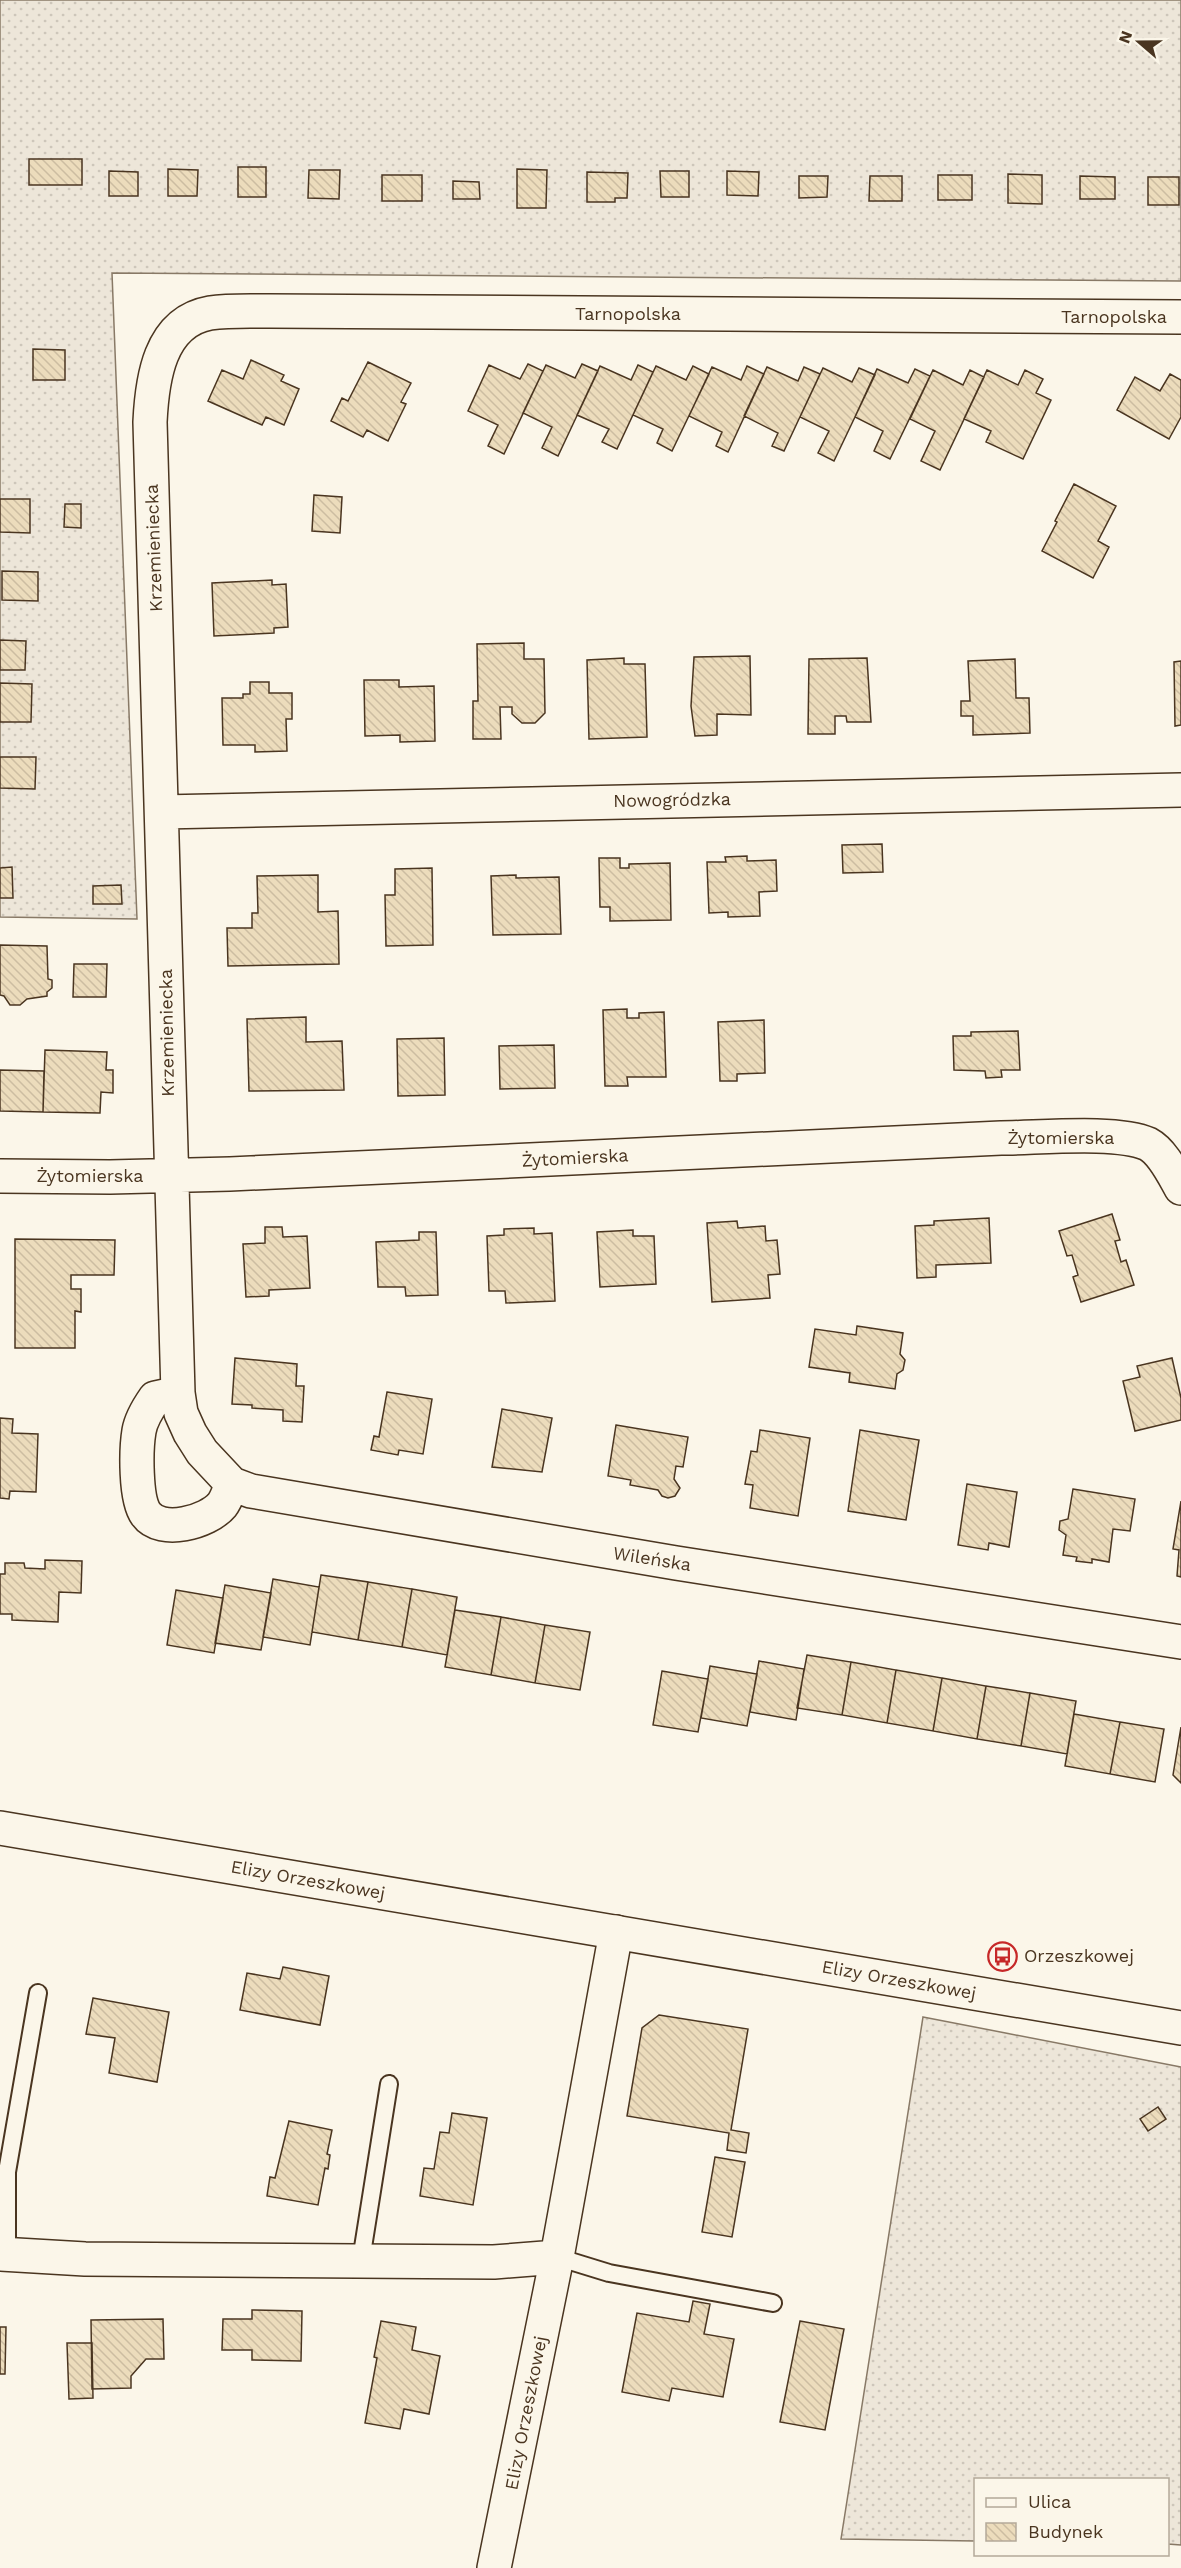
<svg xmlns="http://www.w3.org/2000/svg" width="1181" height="2568" font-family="'Work Sans',sans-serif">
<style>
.grass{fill:url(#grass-dots);stroke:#887966;stroke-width:1.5}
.building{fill:url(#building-back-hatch);stroke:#4a3520;stroke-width:1.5}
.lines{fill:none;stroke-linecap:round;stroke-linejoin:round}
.service-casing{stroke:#4a3520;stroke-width:20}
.minor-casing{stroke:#4a3520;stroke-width:36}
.tertiary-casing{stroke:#4a3520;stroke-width:36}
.service{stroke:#fbf6e9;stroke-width:16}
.minor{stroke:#fbf6e9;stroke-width:33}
.tertiary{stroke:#fbf6e9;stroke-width:33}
.labels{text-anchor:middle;stroke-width:4.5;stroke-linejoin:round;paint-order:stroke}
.street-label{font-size:18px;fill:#4a3520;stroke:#fbf6e9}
.poi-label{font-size:18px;fill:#4a3520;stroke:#fbf6e9;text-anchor:start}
</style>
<defs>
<pattern id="grass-dots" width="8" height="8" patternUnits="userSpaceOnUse" patternTransform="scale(1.5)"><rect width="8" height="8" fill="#ede6d9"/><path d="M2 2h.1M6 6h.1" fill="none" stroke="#cdc6ba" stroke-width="1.8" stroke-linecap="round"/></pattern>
<pattern id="building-back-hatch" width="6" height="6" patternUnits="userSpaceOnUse" patternTransform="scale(1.5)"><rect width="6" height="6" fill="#ecdcbc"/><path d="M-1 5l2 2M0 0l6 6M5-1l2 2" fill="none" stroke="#ccbda1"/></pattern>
</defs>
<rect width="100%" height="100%" fill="#fbf6e9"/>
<path class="grass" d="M 0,0 L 1181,0 L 1181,281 L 112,273 L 137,919 L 0,917 Z
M 923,2017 L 1181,2067 L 1181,2545 L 1168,2544 L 1168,2480 L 976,2480 L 975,2541 L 841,2539 Z"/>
<path class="building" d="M 29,159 L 82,159 L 82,185 L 29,185 Z
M 238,167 L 266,167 L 266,197 L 238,197 Z
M 168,169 L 198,170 L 197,196 L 168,196 Z
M 517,169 L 547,170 L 546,208 L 517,208 Z
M 309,170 L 340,170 L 339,199 L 308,198 Z
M 109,171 L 138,172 L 138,196 L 109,196 Z
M 660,171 L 689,171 L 689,197 L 661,197 Z
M 727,171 L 759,172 L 758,196 L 727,195 Z
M 587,172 L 628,173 L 627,198 L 615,198 L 615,202 L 587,202 Z
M 1008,174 L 1042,175 L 1042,204 L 1008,203 Z
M 382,175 L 422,175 L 422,201 L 382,201 Z
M 938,175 L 972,175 L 972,200 L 938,200 Z
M 799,176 L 828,176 L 827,197 L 799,198 Z
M 870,176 L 902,176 L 902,201 L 869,201 Z
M 1080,176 L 1115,177 L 1115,199 L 1080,199 Z
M 1148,177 L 1179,177 L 1179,205 L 1148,205 Z
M 453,181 L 479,182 L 480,199 L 453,199 Z
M 33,349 L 65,350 L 65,380 L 33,380 Z
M 251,360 L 284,375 L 281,381 L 299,389 L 284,425 L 266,417 L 262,425 L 208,401 L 222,370 L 243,379 Z
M 368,362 L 411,383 L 401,402 L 406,404 L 388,441 L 367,430 L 363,437 L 331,421 L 342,398 L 348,401 Z
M 528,364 L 543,371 L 504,454 L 488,446 L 498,425 L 468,411 L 489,365 L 520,379 Z
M 582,364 L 598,371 L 558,456 L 542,448 L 552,427 L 523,413 L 546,365 L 575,378 Z
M 638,365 L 653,372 L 617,449 L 602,442 L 609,429 L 577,415 L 600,366 L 631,380 Z
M 656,366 L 686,380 L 693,366 L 709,374 L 672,451 L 657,443 L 663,429 L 633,415 Z
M 747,366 L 764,374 L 728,452 L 716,446 L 722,432 L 689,416 L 712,367 L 741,380 Z
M 767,367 L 798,381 L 804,367 L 820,374 L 784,451 L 772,446 L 778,433 L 744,416 Z
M 823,368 L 852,382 L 859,368 L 875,375 L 834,461 L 818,453 L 829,431 L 800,417 Z
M 877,369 L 908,383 L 915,369 L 930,376 L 890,459 L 874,451 L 883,431 L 855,417 Z
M 933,370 L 963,385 L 970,370 L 984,377 L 940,470 L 921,461 L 935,431 L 910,419 Z
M 987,370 L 1018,385 L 1025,370 L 1043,379 L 1036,393 L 1051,400 L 1023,459 L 986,442 L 991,431 L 964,419 Z
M 1170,374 L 1181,380 L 1181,417 L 1169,439 L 1117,410 L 1135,377 L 1160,391 Z
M 1074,484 L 1116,506 L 1098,541 L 1109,547 L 1093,578 L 1042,551 L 1057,522 L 1055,521 Z
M 314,495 L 342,497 L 340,533 L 312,531 Z
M 0,499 L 30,499 L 30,533 L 0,532 Z
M 65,504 L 81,504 L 81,528 L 64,527 Z
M 2,571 L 38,572 L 38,601 L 2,600 Z
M 272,580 L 272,585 L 286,584 L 288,627 L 274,628 L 274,633 L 214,636 L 212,583 Z
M 0,640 L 26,641 L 25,670 L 0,670 Z
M 524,643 L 524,659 L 544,659 L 545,713 L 535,723 L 522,723 L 512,714 L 512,707 L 500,707 L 501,739 L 473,739 L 473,701 L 478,701 L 477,644 Z
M 750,656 L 751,715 L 717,714 L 717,735 L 695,736 L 691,706 L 694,657 Z
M 624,658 L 624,664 L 645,664 L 647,737 L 589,739 L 587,660 Z
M 867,658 L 871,722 L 847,722 L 846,716 L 835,716 L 835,734 L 808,734 L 809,659 Z
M 1015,659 L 1016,698 L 1029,698 L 1030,733 L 973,735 L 973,716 L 961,716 L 961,701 L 970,701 L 968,661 Z
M 1181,661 L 1181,725 L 1175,726 L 1174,662 Z
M 364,680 L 399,680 L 399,687 L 434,686 L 435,741 L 400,742 L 400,735 L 365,736 Z
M 250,682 L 269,682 L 269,693 L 292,693 L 292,719 L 286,719 L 287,751 L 255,752 L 255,745 L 223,745 L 222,698 L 243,698 L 243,694 L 250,694 Z
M 0,683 L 32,684 L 31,722 L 0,722 Z
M 0,757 L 36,757 L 35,789 L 0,788 Z
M 882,844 L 883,872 L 843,873 L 842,845 Z
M 747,856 L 747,861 L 776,860 L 777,891 L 759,892 L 760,916 L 728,917 L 728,912 L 709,913 L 707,862 L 726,862 L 725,857 Z
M 599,858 L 620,858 L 620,868 L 629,868 L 629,864 L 670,863 L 671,920 L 610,921 L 610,907 L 600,907 Z
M 12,867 L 13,898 L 0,898 L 0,868 Z
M 432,868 L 433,945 L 386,946 L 385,895 L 395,895 L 395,869 Z
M 318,875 L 318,912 L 338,911 L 339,964 L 228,966 L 227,928 L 252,928 L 252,913 L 258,913 L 257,876 Z
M 516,875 L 516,878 L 559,877 L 561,934 L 493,935 L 491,876 Z
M 121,885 L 122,904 L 93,904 L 93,886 Z
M 0,945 L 47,946 L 48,979 L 52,980 L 52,988 L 47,992 L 47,996 L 27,999 L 20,1005 L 10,1005 L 4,996 L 0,995 Z
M 74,964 L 107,964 L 106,997 L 73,997 Z
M 627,1009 L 627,1018 L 639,1018 L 639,1013 L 664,1012 L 666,1077 L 627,1077 L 628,1086 L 605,1086 L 603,1010 Z
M 306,1017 L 306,1042 L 342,1041 L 344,1090 L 249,1091 L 247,1019 Z
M 764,1020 L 765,1073 L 737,1074 L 737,1081 L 720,1081 L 718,1022 Z
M 1018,1031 L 1020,1070 L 1001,1070 L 1002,1077 L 986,1078 L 985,1071 L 954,1070 L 953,1036 L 971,1036 L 971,1032 Z
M 444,1038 L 445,1095 L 398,1096 L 397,1039 Z
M 554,1045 L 555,1088 L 500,1089 L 499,1046 Z
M 45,1050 L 107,1052 L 106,1070 L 113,1070 L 113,1093 L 101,1092 L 100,1113 L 43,1112 Z
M 0,1070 L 44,1071 L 43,1112 L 0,1111 Z
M 1112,1214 L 1120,1240 L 1115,1241 L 1121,1262 L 1126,1260 L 1134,1285 L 1081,1302 L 1073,1277 L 1078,1275 L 1072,1255 L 1067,1256 L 1059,1231 Z
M 989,1218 L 991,1263 L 936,1265 L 936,1277 L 917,1278 L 915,1226 L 934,1225 L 934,1221 Z
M 737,1221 L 738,1228 L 765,1226 L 766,1241 L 777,1240 L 780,1274 L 768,1275 L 770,1298 L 712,1302 L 707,1223 Z
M 265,1227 L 282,1227 L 283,1237 L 307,1236 L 310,1288 L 269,1290 L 269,1296 L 246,1297 L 243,1244 L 265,1243 Z
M 534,1228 L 534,1234 L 552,1233 L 555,1301 L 506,1303 L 505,1291 L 489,1291 L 487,1236 L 504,1235 L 504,1229 Z
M 633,1230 L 633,1236 L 654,1236 L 656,1284 L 600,1287 L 597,1232 Z
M 419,1232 L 436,1232 L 438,1295 L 406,1296 L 405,1287 L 378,1287 L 376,1242 L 419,1240 Z
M 15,1239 L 115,1240 L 114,1275 L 71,1275 L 71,1289 L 81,1289 L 81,1312 L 75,1311 L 75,1348 L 15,1348 Z
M 857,1326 L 903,1333 L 900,1354 L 905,1360 L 903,1370 L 897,1374 L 895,1389 L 849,1382 L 850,1373 L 809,1367 L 815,1329 L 856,1335 Z
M 235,1358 L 297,1364 L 296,1386 L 304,1386 L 302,1422 L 283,1421 L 283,1410 L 252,1408 L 252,1405 L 232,1404 Z
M 1172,1358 L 1181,1398 L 1181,1420 L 1135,1431 L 1123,1381 L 1140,1377 L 1137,1366 Z
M 387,1392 L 432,1399 L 423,1454 L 399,1450 L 398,1455 L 371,1450 L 374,1436 L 379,1437 Z
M 502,1409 L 552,1418 L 542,1472 L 492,1467 Z
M 0,1418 L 13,1419 L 12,1433 L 38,1434 L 36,1492 L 10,1491 L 9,1499 L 0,1498 Z
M 616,1425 L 688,1437 L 683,1467 L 676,1466 L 674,1479 L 680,1488 L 675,1496 L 668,1498 L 662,1496 L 658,1490 L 630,1485 L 631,1480 L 608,1476 Z
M 760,1430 L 810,1438 L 798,1516 L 750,1508 L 753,1485 L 745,1484 L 751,1451 L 757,1452 Z
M 860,1430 L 919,1440 L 906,1520 L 848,1511 Z
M 967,1484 L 1017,1492 L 1009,1547 L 989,1543 L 988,1550 L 958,1545 Z
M 1073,1489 L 1135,1499 L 1130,1531 L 1113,1529 L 1109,1562 L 1092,1559 L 1092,1563 L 1076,1561 L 1077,1557 L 1063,1555 L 1066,1535 L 1059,1530 L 1060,1521 L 1068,1519 Z
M 1181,1501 L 1181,1577 L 1177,1576 L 1179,1550 L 1173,1549 Z
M 45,1560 L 82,1561 L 81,1593 L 59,1592 L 58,1622 L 12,1620 L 12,1614 L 0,1614 L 0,1574 L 5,1574 L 5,1563 L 24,1563 L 25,1568 L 45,1569 Z
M 321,1575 L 368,1582 L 358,1640 L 312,1632 Z
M 273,1579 L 319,1587 L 310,1645 L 263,1637 Z
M 368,1582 L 412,1589 L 402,1647 L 358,1640 Z
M 225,1585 L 271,1593 L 261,1650 L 215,1643 Z
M 412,1589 L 457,1597 L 447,1655 L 402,1647 Z
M 176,1590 L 223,1598 L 214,1653 L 167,1645 Z
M 455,1610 L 501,1617 L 491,1675 L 445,1667 Z
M 501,1617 L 545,1625 L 535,1683 L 491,1675 Z
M 545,1625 L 590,1632 L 580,1690 L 535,1683 Z
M 807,1655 L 851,1662 L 842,1715 L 797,1708 Z
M 759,1661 L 804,1669 L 796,1720 L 750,1712 Z
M 851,1662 L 896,1670 L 887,1723 L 842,1715 Z
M 710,1666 L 757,1674 L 747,1726 L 701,1718 Z
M 896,1670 L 942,1678 L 933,1731 L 887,1723 Z
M 662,1671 L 708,1679 L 698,1732 L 653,1725 Z
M 942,1678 L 986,1686 L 977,1739 L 933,1731 Z
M 986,1686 L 1030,1693 L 1021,1746 L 977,1739 Z
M 1030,1693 L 1076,1701 L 1067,1754 L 1021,1746 Z
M 1074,1714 L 1120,1722 L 1110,1774 L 1065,1766 Z
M 1120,1722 L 1164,1729 L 1155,1782 L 1110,1774 Z
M 1181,1727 L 1181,1783 L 1173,1775 Z
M 283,1967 L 329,1976 L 320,2025 L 240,2010 L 247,1973 L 280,1979 Z
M 93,1998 L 169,2012 L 157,2082 L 109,2073 L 115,2038 L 86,2034 Z
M 659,2015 L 748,2029 L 731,2130 L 749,2133 L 746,2153 L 727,2150 L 729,2133 L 627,2116 L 642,2028 Z
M 1158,2107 L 1166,2119 L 1148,2131 L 1140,2119 Z
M 452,2113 L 487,2118 L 473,2205 L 420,2196 L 424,2168 L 434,2169 L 440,2132 L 449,2133 Z
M 289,2121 L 332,2130 L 327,2154 L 330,2155 L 328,2169 L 325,2168 L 318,2205 L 267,2196 L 270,2177 L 275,2178 Z
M 715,2157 L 745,2162 L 732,2237 L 702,2232 Z
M 693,2301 L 710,2304 L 704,2334 L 734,2339 L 723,2397 L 672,2388 L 669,2401 L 622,2392 L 637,2313 L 689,2322 Z
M 252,2310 L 302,2311 L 301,2361 L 252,2360 L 252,2350 L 222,2350 L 223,2319 L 252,2319 Z
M 163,2319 L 164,2359 L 146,2359 L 131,2376 L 131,2388 L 92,2389 L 91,2320 Z
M 381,2321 L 416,2327 L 412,2350 L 440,2356 L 429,2414 L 404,2409 L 400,2429 L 365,2423 L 377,2358 L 374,2357 Z
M 800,2321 L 844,2329 L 825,2430 L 780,2422 Z
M 0,2327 L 6,2327 L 5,2374 L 0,2374 Z
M 67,2343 L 92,2343 L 93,2398 L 69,2399 Z"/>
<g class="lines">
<defs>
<path id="service" d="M 7,2253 L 7,2172 L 38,1993
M 557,2257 L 609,2273 L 773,2303
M 361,2260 L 389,2084"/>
<path id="minor" d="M 1181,317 L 270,311 C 250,311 229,310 210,313 C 159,322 152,380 150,422 L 178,1393 L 181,1413 L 190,1433 L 202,1452 L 232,1484 L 251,1491 L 676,1563 L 1181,1642
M 162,812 L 1181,790
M 0,1176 L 110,1177 L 230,1174 L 1001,1138 C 1038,1138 1117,1130 1148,1144 C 1163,1152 1173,1174 1181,1188
M 178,1393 L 155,1398 C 148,1408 141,1419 139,1431 C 136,1449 135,1499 146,1514 C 161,1535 208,1522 222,1505 C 226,1500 229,1491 232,1484
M 0,2254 L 85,2259 L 494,2262 L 557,2257 L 616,1932
M 494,2568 L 557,2257"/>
<path id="tertiary" d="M 0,1828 L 1181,2028"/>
</defs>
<use href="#service" class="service-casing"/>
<use href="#minor" class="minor-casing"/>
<use href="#tertiary" class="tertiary-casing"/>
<use href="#service" class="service"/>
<use href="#minor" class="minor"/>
<use href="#tertiary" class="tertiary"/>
</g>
<defs>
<symbol id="bus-ring" viewBox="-11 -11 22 22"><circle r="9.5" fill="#fbf6e9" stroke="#c62828" stroke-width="1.5"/><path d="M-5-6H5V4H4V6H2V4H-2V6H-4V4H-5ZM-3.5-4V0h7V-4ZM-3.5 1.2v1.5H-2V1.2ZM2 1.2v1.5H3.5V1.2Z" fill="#c62828"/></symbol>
</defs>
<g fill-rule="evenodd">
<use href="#bus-ring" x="986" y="1940" width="33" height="33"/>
</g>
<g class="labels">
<g class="street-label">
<text x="628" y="320">Tarnopolska</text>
<text x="1114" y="323">Tarnopolska</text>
<text transform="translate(154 548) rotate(-92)" y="6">Krzemieniecka</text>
<text transform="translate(672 800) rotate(-1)" y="6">Nowogródzka</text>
<text transform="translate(167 1033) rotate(-91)" y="6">Krzemieniecka</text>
<text x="1061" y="1144">Żytomierska</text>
<text transform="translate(575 1158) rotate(-3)" y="6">Żytomierska</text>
<text x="90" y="1182">Żytomierska</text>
<text transform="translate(652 1559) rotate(9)" y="6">Wileńska</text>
<text transform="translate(308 1880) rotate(10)" y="6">Elizy Orzeszkowej</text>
<text transform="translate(899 1980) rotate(10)" y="6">Elizy Orzeszkowej</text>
<text transform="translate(526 2413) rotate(-79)" y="6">Elizy Orzeszkowej</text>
</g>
<g class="poi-label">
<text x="1024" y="1962">Orzeszkowej</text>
</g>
</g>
<rect x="974" y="2478" width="195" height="78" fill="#fbf6e9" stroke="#b4a999" stroke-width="1.5"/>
<rect x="986" y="2498" width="30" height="9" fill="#fbf6e9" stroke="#b4a999" stroke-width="1.5"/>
<text x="1028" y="2508" font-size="18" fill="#4a3520">Ulica</text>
<rect x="986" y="2523" width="30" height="18" fill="url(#building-back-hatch)" stroke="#b4a999" stroke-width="1.5"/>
<text x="1028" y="2538" font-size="18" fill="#4a3520">Budynek</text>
<g transform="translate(1139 42) rotate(290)" stroke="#fbf6e9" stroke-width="4.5" paint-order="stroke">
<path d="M0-4.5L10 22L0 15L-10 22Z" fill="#4a3520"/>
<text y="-9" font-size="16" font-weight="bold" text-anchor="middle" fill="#4a3520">N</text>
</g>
</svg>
